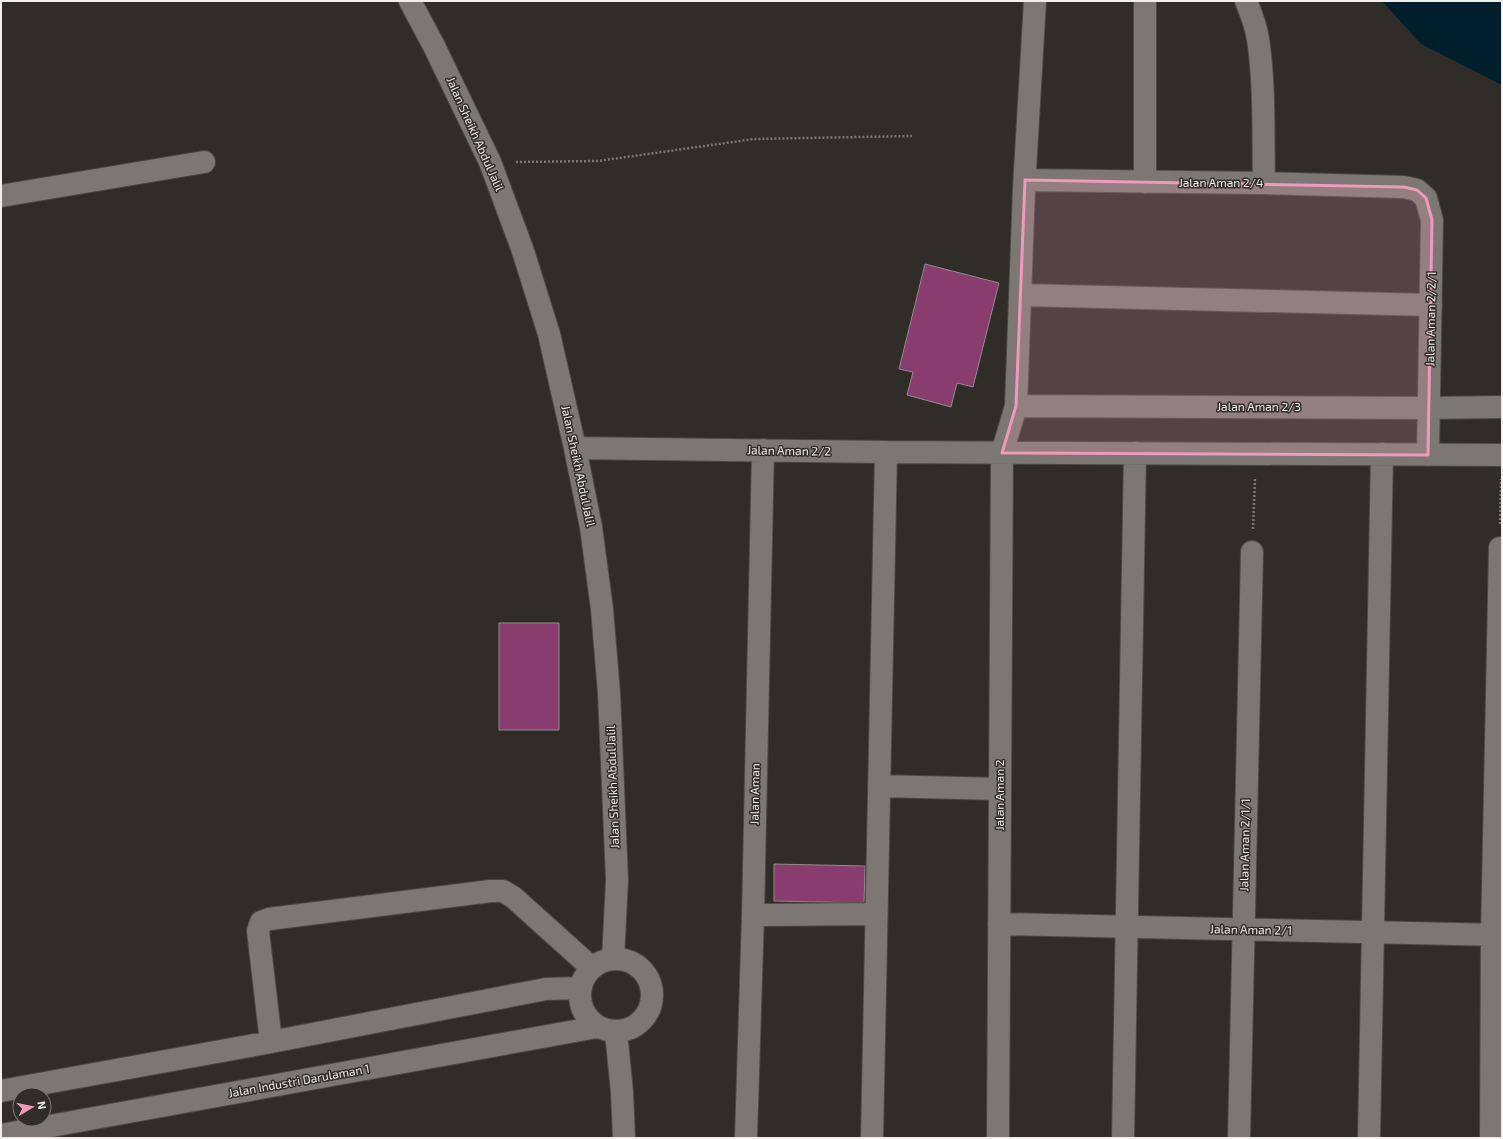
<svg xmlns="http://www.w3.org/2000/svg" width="1503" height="1139" font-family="'Exo 2',sans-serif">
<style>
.water{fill:#001f2d}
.building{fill:#893d6f;stroke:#928b8f}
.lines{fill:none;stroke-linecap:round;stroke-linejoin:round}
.minor-casing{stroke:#4c4845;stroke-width:24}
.path{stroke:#7b7874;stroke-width:2.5;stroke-dasharray:2 2;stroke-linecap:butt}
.minor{stroke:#7c7772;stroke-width:22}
.marked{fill:#ef9ab8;fill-opacity:0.2;stroke:#ef9ab8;stroke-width:3;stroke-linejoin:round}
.labels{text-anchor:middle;stroke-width:3;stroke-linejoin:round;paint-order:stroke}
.street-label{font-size:12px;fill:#f1eeeb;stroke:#302c27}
</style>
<rect width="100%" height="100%" fill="#302c27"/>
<path class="water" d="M 1382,1 L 1502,1 L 1502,85 L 1421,44 Z"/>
<path class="building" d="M 925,264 L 999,283 L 973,387 L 957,383 L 951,407 L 907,395 L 913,372 L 899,369 Z
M 499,623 L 559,623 L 559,730 L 499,730 Z
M 774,864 L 865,866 L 864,903 L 774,901 Z"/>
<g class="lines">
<defs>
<path id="minor" d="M 410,1 L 434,46 L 490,162 L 523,251 L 549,334 L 575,448 L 591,527 L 602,609 L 609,693 L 617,880 L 613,959
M 1145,1 L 1145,182
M 1246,1 C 1251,13 1256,26 1258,39 C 1265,86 1263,135 1264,183
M 1025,180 L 1264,183 L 1404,187 L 1417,190 L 1426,198 L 1432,220 L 1428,455
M 1,196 L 204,162
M 1021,295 L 1431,305
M 1016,406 L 1429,408 L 1502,407
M 575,448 L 886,452 L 1502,455
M 879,786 L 1000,789
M 753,915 L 876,914
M 999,924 L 1502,935
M580 995a36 36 0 1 1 72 0a36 36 0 1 1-72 0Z
M 616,1032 L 622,1092 L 624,1138
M 271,1042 L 258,931 L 261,922 L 269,919 L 491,891 L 503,891 L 513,897 L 592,968
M 1,1091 L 271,1042 L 546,989 L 581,988
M 1,1135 L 597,1027
M 746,1138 L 753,915 L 763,450
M 872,1138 L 886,452
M 998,1138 L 1002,453 L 1016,406 L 1024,188 L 1035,1
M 1123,1138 L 1135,453
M 1239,1138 L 1252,552
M 1369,1138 L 1382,454
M 1491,1138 L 1492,935 L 1500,548"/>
</defs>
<use href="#minor" class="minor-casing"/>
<path class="path" d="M 516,162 L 598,161 L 754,139 L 912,136
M 1500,524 L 1501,479
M 1253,529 L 1255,478"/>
<use href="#minor" class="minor"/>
</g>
<path class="marked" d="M 1025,180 L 1404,187 L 1417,190 L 1426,198 L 1432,220 L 1428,455 L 1002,453 L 1016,406 Z"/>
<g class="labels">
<g class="street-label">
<text transform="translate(475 134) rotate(66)" y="4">Jalan Sheikh Abdul Jalil</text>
<text x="1221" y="187">Jalan Aman 2/4</text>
<text transform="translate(1431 319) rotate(-89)" y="4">Jalan Aman 2/2/1</text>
<text x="1259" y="411">Jalan Aman 2/3</text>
<text transform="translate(789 451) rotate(1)" y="4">Jalan Aman 2/2</text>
<text transform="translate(578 466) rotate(78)" y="4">Jalan Sheikh Abdul Jalil</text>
<text transform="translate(613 787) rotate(-92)" y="4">Jalan Sheikh Abdul Jalil</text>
<text transform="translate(755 794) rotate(-89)" y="4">Jalan Aman</text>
<text transform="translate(1000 795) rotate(-90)" y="4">Jalan Aman 2</text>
<text transform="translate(1245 845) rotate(-89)" y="4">Jalan Aman 2/1/1</text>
<text transform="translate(1251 930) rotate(1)" y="4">Jalan Aman 2/1</text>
<text transform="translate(299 1081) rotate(-10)" y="4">Jalan Industri Darulaman 1</text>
</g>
</g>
<rect width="1503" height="1139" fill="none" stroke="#f1eeeb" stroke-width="4"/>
<g transform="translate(32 1107) rotate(80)"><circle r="19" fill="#302c27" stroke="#7d7a75"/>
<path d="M0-3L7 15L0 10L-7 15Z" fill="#ef9ab8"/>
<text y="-6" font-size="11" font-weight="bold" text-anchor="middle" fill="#f1eeeb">N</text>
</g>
</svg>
